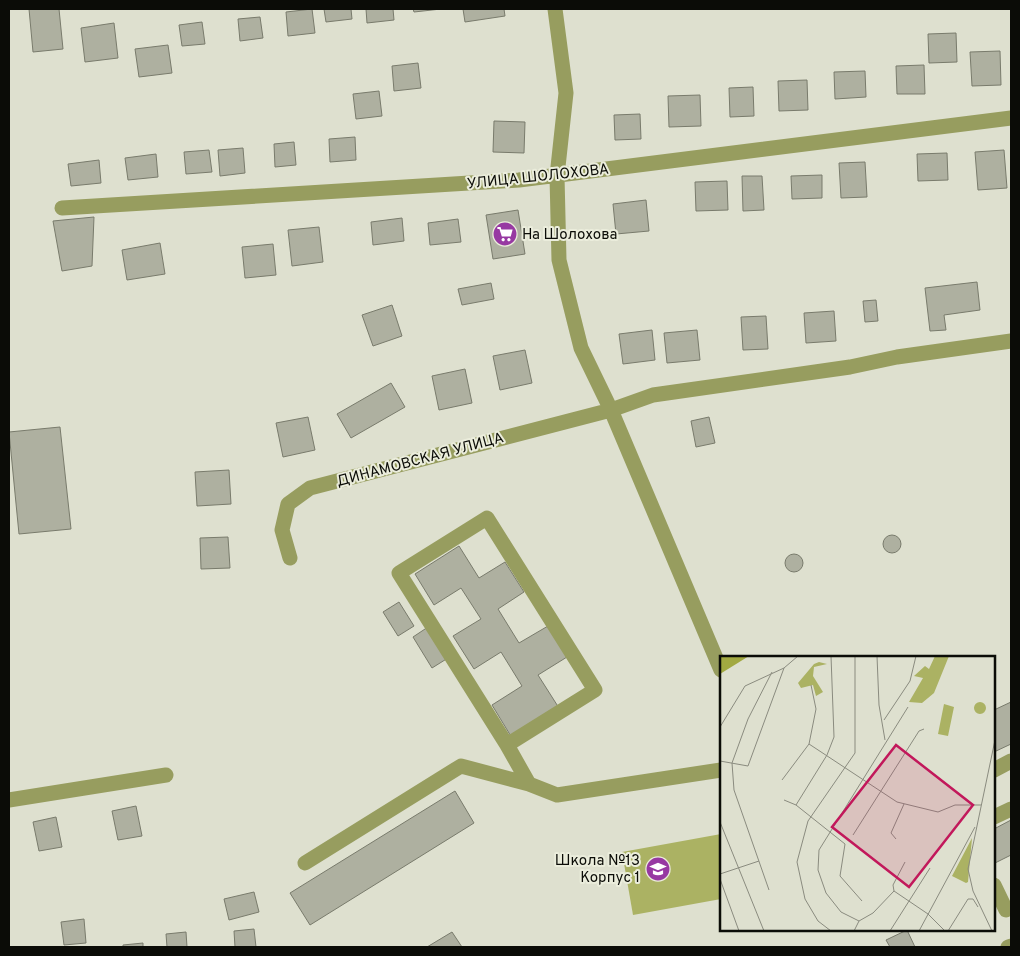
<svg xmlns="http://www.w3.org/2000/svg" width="1020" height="956" font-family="Overpass,sans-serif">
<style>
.green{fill:#abb263}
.building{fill:#aeb0a0;stroke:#797b6c}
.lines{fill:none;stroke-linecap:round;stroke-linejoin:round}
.minor{stroke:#979d5f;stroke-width:15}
.labels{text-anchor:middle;stroke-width:4;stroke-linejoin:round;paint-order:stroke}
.street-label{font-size:15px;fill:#0b0c07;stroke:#ebeddc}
.poi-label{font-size:15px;fill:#0b0c07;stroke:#ebeddc;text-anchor:start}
.inset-road{fill:none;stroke:#8a8b7f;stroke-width:1}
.view{fill:#c2185b;fill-opacity:0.15;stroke:#c2185b;stroke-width:2.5}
.inset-edge{fill:none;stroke:#0b0c07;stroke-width:2.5}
</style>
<rect width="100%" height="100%" fill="#dee0cf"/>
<path class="green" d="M 721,834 L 721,899 L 633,915 L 622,852 Z"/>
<path class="building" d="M 29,9 L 59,9 L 63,49 L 33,52 Z
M 312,9 L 315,33 L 288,36 L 286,12 Z
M 324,9 L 351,9 L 352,19 L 326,22 Z
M 366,9 L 393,9 L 394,20 L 367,23 Z
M 413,9 L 441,9 L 414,12 Z
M 463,9 L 504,9 L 505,16 L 465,22 Z
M 260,17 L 263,38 L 240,41 L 238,19 Z
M 202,22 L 205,44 L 182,46 L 179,25 Z
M 114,23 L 118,58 L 85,62 L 81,28 Z
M 956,33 L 957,62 L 929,63 L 928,34 Z
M 168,45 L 172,73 L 139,77 L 135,49 Z
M 1000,51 L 1001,85 L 972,86 L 970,52 Z
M 418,63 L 421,88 L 394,91 L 392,66 Z
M 924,65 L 925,94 L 897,94 L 896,66 Z
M 865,71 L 866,97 L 835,99 L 834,72 Z
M 807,80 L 808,110 L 779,111 L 778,81 Z
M 753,87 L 754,116 L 730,117 L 729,88 Z
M 379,91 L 382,116 L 356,119 L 353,94 Z
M 700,95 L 701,126 L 669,127 L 668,96 Z
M 640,114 L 641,139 L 615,140 L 614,115 Z
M 494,121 L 525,122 L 524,153 L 493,152 Z
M 355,137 L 356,160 L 330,162 L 329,139 Z
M 294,142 L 296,165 L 275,167 L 274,144 Z
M 243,148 L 245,173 L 220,176 L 218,150 Z
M 209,150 L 212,172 L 186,174 L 184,152 Z
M 1004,150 L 1007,188 L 978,190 L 975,152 Z
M 947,153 L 948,180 L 918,181 L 917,154 Z
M 156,154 L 158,177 L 128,180 L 125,158 Z
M 99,160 L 101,183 L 71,186 L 68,164 Z
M 865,162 L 867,197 L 841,198 L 839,163 Z
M 822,175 L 822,198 L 792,199 L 791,176 Z
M 742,176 L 762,176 L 764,210 L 743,211 Z
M 727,181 L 728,210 L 696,211 L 695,182 Z
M 646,200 L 649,231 L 616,234 L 613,204 Z
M 518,210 L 525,254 L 493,259 L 486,215 Z
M 94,217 L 92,266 L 62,271 L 53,221 Z
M 402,218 L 404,241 L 373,245 L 371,222 Z
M 458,219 L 461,242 L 430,245 L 428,223 Z
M 319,227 L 323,262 L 292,266 L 288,230 Z
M 160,243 L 165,274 L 127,280 L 122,250 Z
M 273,244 L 276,275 L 245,278 L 242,247 Z
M 977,282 L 980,310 L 944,315 L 946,330 L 930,331 L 925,288 Z
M 491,283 L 494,299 L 462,305 L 458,289 Z
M 876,300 L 878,321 L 865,322 L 863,301 Z
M 392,305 L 402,336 L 373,346 L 362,315 Z
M 834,311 L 836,341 L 806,343 L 804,313 Z
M 766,316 L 768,349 L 743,350 L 741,317 Z
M 652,330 L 655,360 L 623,364 L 619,334 Z
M 697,330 L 700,360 L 667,363 L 664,333 Z
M 525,350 L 532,383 L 500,390 L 493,356 Z
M 465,369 L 472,403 L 439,410 L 432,376 Z
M 391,383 L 405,407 L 351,438 L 337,414 Z
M 308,417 L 315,450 L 283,457 L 276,423 Z
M 709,417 L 715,443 L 696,447 L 691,421 Z
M 60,427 L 71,529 L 19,534 L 9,432 Z
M 229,470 L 231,504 L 197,506 L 195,472 Z
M883 544a9 9 0 1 1 18 0a9 9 0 1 1-18 0Z
M 228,537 L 230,568 L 201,569 L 200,538 Z
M 459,546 L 479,578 L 505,562 L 524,592 L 498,609 L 519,643 L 548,626 L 567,657 L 538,675 L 559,708 L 512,738 L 492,705 L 522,686 L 501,652 L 474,669 L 453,636 L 481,619 L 461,588 L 434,605 L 415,574 Z
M785 563a9 9 0 1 1 18 0a9 9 0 1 1-18 0Z
M 399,602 L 414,626 L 398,636 L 383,612 Z
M 428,627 L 448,658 L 432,668 L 413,637 Z
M 1011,702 L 1011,744 L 994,752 L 994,710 Z
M 455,791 L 474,823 L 310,925 L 290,893 Z
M 136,806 L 142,836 L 118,840 L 112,811 Z
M 56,817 L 62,847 L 39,851 L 33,822 Z
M 1011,820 L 1011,855 L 995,863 L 994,829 Z
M 254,892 L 259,912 L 229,920 L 224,899 Z
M 84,919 L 86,943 L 64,945 L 61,922 Z
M 254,929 L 256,947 L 235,947 L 234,931 Z
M 907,930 L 915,947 L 890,947 L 886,940 Z
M 186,932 L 187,947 L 167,947 L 166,934 Z
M 452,932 L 462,947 L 427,947 Z
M 143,943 L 143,947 L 123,947 L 123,945 Z"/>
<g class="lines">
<path class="minor" d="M 555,9 L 566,93 L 557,176 L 559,260 L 581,348 L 611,410 L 721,670
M 62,208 L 519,180 L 1011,118
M 290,558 L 282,530 L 288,504 L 310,488 L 611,410 L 653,395 L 850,367 L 897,357 L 1011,341
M 507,745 L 595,690 L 487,518 L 399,573 L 507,745 L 529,784
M 994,770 L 1011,761
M 9,800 L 166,775
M 994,817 L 1011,809
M 305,863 L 461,766 L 529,784 L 557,795 L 721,770
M 994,885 L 1006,910
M 1008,947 L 1011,946"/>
</g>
<defs>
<symbol id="supermarket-disc" viewBox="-11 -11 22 22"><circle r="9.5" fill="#9739a2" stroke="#ebeddc"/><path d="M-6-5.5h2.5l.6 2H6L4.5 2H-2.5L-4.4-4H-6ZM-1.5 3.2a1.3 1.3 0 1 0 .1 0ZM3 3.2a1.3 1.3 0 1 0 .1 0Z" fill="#fff"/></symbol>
<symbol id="school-disc" viewBox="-11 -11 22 22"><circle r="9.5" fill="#9739a2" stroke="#ebeddc"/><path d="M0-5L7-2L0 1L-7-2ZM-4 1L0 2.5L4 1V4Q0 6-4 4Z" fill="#fff"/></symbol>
</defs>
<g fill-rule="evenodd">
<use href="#supermarket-disc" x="491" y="220" width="28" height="28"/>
<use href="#school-disc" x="644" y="855" width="28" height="28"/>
</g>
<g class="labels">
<g class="street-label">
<text transform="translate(538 176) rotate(-6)" y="5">УЛИЦА ШОЛОХОВА</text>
<text transform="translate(420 459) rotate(-15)" y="5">ДИНАМОВСКАЯ УЛИЦА</text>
</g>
<g class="poi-label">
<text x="522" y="239">На Шолохова</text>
<text x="640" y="865" text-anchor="end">Школа №13<tspan x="640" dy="17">Корпус 1</tspan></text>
</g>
</g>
<g transform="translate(720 656)">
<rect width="275" height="275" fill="#dee0cf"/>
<path d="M 215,0 L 229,0 L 214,37 L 202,47 L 189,46 L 203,22 L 194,20 L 205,10 L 209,13 ZM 99,6 L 107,8 L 94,11 L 93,20 L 103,36 L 96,40 L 93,29 L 81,32 L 78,27 L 94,8 ZM254 52a6 6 0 1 1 12 0a6 6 0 1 1-12 0ZM 224,48 L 234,51 L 228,80 L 218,78 ZM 252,182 L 248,226 L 246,227 L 232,220 Z" fill="#abb263"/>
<path d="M 0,0 L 29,0 L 0,18 Z" fill="#a2a941"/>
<path class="inset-road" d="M 157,0 L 159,49 L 165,84M 164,64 L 190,25 L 196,0M 0,71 L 25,30 L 64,12M 89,88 L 177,146 L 218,156 L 235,149 L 261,149M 0,105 L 28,110 L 64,12 L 78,0M 12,107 L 14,134 L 49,234M 12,107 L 28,63 L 52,16M 62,124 L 89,88 L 96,53 L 91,29M 64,144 L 76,149 L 125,188 L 120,220 L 142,245M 76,149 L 107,99 L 114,81 L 111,0M 0,166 L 44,275M 133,179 L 199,75 L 204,73M 176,183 L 171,177 L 184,148M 185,206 L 173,229 L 174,235 L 208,258 L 225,275M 0,218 L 39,205M 0,223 L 19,275M 139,265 L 121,256 L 106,237 L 98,214 L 99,194 L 188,51M 111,275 L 98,265 L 85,243 L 77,206 L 88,165 L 135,97 L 135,0M 134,275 L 139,265 L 153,257 L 174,235M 170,275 L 210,212M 199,275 L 255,171M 228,275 L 248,243 L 253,243 L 258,251M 272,275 L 253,235 L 248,213 L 275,84"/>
<path class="view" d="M 176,89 L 253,149 L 189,231 L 112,171 Z"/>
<rect width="275" height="275" class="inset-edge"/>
</g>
<rect width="1020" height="956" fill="none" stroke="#0b0c07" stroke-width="20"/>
</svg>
